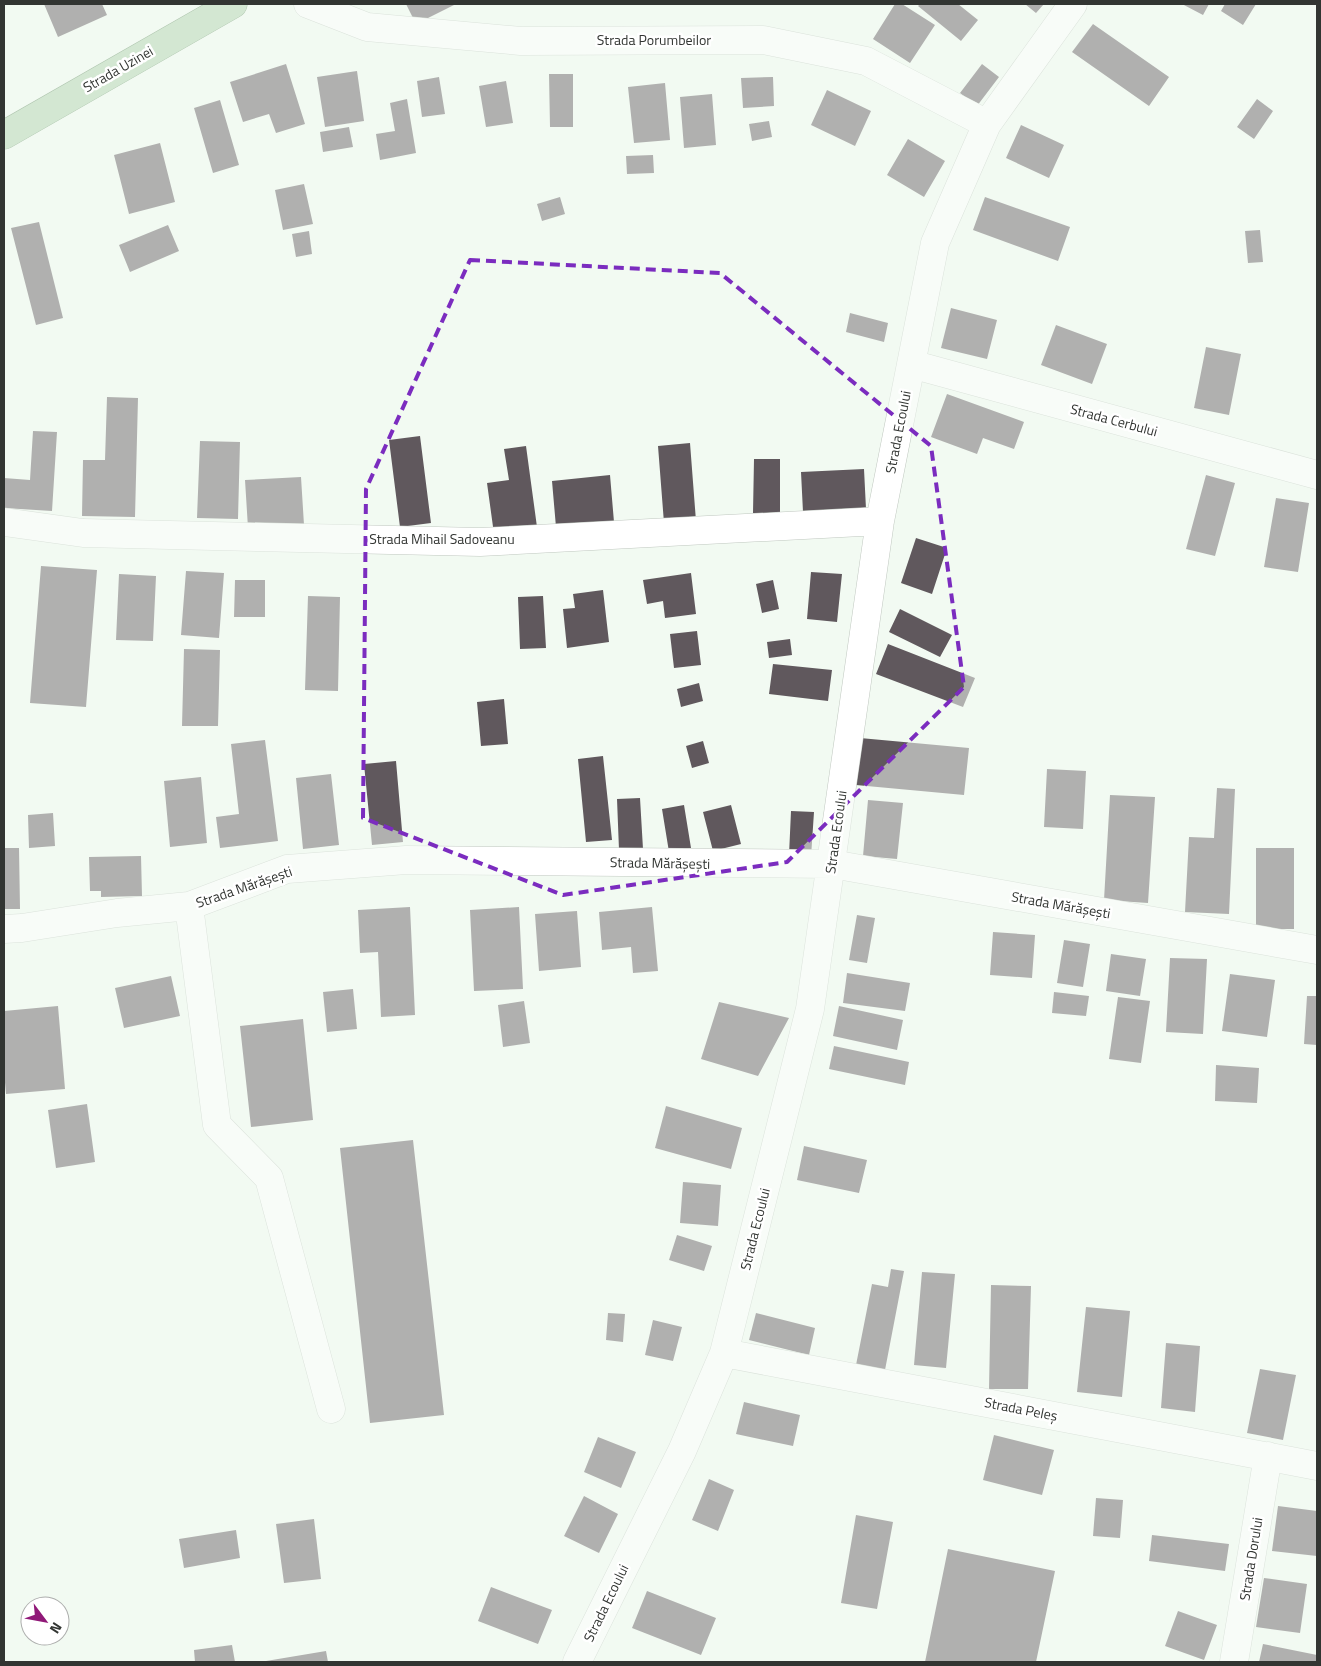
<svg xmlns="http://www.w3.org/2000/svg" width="1321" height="1666" font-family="'Titillium Web',sans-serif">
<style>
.building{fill:#60585d}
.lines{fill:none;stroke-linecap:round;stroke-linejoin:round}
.minor-casing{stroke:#c0c8c0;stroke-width:29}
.major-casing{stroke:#5f865d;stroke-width:29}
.minor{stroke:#fff;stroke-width:28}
.major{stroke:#add1ac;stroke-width:28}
.marked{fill:none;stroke:#7b2cbf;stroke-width:4;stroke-dasharray:10 6;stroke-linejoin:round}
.labels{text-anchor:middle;stroke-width:5;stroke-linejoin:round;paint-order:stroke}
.street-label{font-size:14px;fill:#323532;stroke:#fff}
</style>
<rect width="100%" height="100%" fill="#f2faf2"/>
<path class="building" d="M 44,4 L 102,4 L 107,15 L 58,37 Z
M 406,4 L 456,4 L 416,24 Z
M 895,4 L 902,4 L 935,25 L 910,63 L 873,39 Z
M 920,4 L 958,4 L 978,20 L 961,41 L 918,6 Z
M 1025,4 L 1044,4 L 1036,13 Z
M 1182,4 L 1209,4 L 1203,15 Z
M 1225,4 L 1256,4 L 1243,25 L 1221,11 Z
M 1093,24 L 1169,77 L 1149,106 L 1072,52 Z
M 286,64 L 305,124 L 276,133 L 269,114 L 243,122 L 230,82 Z
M 982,64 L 999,77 L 977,106 L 960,93 Z
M 357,71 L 364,121 L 325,127 L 317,77 Z
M 549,74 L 573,74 L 573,127 L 550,127 Z
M 439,77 L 445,114 L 422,117 L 417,81 Z
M 773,77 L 774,106 L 743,108 L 741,78 Z
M 506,81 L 513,123 L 486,127 L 479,86 Z
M 665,83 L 670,140 L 634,143 L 628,87 Z
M 827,90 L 871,111 L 855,146 L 811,125 Z
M 712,94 L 716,145 L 684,148 L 680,97 Z
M 407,99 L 416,153 L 380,160 L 376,134 L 395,131 L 390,103 Z
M 1257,99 L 1273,111 L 1254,139 L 1237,127 Z
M 220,100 L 239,165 L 213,173 L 194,108 Z
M 769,121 L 772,137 L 752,141 L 749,124 Z
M 1021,125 L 1064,145 L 1049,178 L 1006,158 Z
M 349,127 L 353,147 L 323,152 L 320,132 Z
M 908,139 L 945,161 L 924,197 L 887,175 Z
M 160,143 L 175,202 L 129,214 L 114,155 Z
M 653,155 L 654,173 L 627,174 L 626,156 Z
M 304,184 L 313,224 L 283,230 L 275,190 Z
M 560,197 L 565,214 L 542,221 L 537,204 Z
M 985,197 L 1070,227 L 1058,261 L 973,230 Z
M 39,222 L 63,318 L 36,325 L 11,228 Z
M 168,225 L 179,251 L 130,272 L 119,245 Z
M 1260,230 L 1263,262 L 1248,263 L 1245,231 Z
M 309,231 L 312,254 L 296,257 L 292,234 Z
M 951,308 L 997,320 L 987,359 L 941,348 Z
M 850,313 L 888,323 L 884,342 L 846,332 Z
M 1056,325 L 1107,344 L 1092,384 L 1041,365 Z
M 1206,347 L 1241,354 L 1229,415 L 1194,408 Z
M 947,394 L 1024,422 L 1014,449 L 983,438 L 977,454 L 931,437 Z
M 107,397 L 138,398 L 135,517 L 82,516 L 83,460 L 105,460 Z
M 33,431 L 57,432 L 52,511 L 4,508 L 4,478 L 30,480 Z
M 420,436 L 431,523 L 400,527 L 389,440 Z
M 200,441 L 240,442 L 238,519 L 197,518 Z
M 690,443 L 696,521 L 664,523 L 658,446 Z
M 526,446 L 537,527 L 494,534 L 487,483 L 509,480 L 504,449 Z
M 754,459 L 780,459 L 780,513 L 753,513 Z
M 864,469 L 866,509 L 803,512 L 801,472 Z
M 610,475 L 614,522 L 556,527 L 552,481 Z
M 1206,475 L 1235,483 L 1215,556 L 1186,549 Z
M 301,477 L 304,525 L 248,528 L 245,480 Z
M 1276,498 L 1309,503 L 1298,572 L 1264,567 Z
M 916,538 L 947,548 L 932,594 L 901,583 Z
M 41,566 L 97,570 L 86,707 L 30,703 Z
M 186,571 L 224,573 L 219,638 L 181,635 Z
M 811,572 L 842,574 L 837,622 L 807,619 Z
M 691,573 L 696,614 L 665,618 L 663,601 L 647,604 L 643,580 Z
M 119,574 L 156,576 L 153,641 L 116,640 Z
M 235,580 L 265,580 L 265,617 L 234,617 Z
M 773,580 L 779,609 L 762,613 L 756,584 Z
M 603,590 L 609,642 L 567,648 L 563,609 L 575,608 L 573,594 Z
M 308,596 L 340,597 L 338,691 L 305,690 Z
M 543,596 L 546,648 L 520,649 L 518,597 Z
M 900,609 L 952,635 L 940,657 L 889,632 Z
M 697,631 L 701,665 L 674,668 L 670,634 Z
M 790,639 L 792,655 L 769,658 L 767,642 Z
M 888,644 L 975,678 L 963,707 L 876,674 Z
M 184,649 L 220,650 L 218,726 L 182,726 Z
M 773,664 L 832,670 L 828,701 L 769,694 Z
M 699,683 L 703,701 L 681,707 L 677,689 Z
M 504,699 L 508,744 L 481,746 L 477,702 Z
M 860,738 L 969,748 L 964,795 L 856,785 Z
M 265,740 L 278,841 L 220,848 L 216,817 L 239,814 L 231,744 Z
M 703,741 L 709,763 L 692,768 L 686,746 Z
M 603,756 L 612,840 L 586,842 L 578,759 Z
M 396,761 L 403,842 L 372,845 L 364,764 Z
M 1047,769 L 1086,771 L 1083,829 L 1044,827 Z
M 331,774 L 339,845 L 303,849 L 296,778 Z
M 201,777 L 207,843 L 170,847 L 164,781 Z
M 1217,788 L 1235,789 L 1229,914 L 1185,912 L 1189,837 L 1214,838 Z
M 1110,795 L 1155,797 L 1148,903 L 1104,900 Z
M 640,798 L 643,849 L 619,850 L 617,799 Z
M 868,800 L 903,803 L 897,859 L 863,856 Z
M 684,805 L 691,848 L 669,852 L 662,809 Z
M 731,805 L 741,844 L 713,851 L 703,812 Z
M 791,811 L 814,812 L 811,857 L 789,855 Z
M 53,813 L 55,846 L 29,848 L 28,815 Z
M 4,848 L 19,848 L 20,909 L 4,909 Z
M 1256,848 L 1294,848 L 1294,929 L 1256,929 Z
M 141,856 L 142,896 L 101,897 L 101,891 L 90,891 L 89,857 Z
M 410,907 L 415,1015 L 381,1017 L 378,952 L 360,953 L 358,910 Z
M 519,907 L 523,989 L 474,991 L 470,910 Z
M 652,907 L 658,971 L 633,973 L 631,947 L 602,950 L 599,912 Z
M 577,911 L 581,967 L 539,971 L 535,914 Z
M 857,915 L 875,918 L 867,963 L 849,960 Z
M 993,932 L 1035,935 L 1032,978 L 990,975 Z
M 1064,940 L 1090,944 L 1083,987 L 1057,983 Z
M 1111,954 L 1146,959 L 1140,996 L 1106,991 Z
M 1170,958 L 1207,959 L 1203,1034 L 1166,1032 Z
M 847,973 L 910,983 L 905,1011 L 843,1003 Z
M 1230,974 L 1275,980 L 1267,1037 L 1222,1031 Z
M 171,976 L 180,1016 L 124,1028 L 115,988 Z
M 353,989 L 357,1029 L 327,1032 L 323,992 Z
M 1054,992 L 1089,996 L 1086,1016 L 1052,1013 Z
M 1307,996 L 1317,996 L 1317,1045 L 1304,1044 Z
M 1118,997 L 1150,1001 L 1141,1063 L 1109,1059 Z
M 524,1001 L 530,1043 L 503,1047 L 498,1005 Z
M 719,1002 L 789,1018 L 758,1076 L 701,1059 Z
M 58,1006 L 65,1089 L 6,1094 L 4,1071 L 4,1011 Z
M 839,1006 L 903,1020 L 897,1050 L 833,1036 Z
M 303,1019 L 313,1120 L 251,1127 L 240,1026 Z
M 834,1046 L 909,1062 L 905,1085 L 829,1069 Z
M 1216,1065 L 1259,1068 L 1257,1103 L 1215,1101 Z
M 87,1104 L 95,1162 L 56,1168 L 48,1110 Z
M 666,1106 L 742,1128 L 731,1169 L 655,1148 Z
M 413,1140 L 444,1415 L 370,1423 L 340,1148 Z
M 804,1146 L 867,1160 L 859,1193 L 797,1180 Z
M 683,1182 L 721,1185 L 718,1226 L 680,1223 Z
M 677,1235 L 712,1246 L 704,1271 L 669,1260 Z
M 891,1269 L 904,1271 L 885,1370 L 856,1365 L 872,1284 L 888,1287 Z
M 922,1272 L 955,1274 L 946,1368 L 914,1365 Z
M 991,1285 L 1031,1286 L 1028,1389 L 989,1389 Z
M 1086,1307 L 1130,1311 L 1122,1397 L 1077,1392 Z
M 608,1313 L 625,1314 L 623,1342 L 606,1340 Z
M 756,1313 L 815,1328 L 809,1355 L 749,1340 Z
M 653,1320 L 682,1327 L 673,1361 L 645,1355 Z
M 1166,1343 L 1200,1346 L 1195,1412 L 1161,1408 Z
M 1260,1369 L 1296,1375 L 1283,1440 L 1247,1433 Z
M 744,1402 L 800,1415 L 793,1446 L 736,1434 Z
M 994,1435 L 1054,1450 L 1042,1495 L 983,1480 Z
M 598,1437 L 636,1452 L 621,1488 L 584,1472 Z
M 709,1479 L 734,1490 L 718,1531 L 692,1520 Z
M 584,1496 L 618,1514 L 599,1553 L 564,1536 Z
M 1096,1498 L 1123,1500 L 1120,1538 L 1093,1536 Z
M 1278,1506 L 1317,1511 L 1317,1556 L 1272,1551 Z
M 856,1515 L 893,1522 L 877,1609 L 841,1603 Z
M 314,1519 L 321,1579 L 284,1583 L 276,1524 Z
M 236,1530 L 240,1558 L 184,1568 L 179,1539 Z
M 1152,1535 L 1229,1544 L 1225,1571 L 1149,1561 Z
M 948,1549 L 1055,1571 L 1036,1662 L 925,1662 Z
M 1264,1578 L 1307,1584 L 1300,1633 L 1256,1627 Z
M 491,1587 L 552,1610 L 538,1644 L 478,1621 Z
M 647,1591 L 716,1618 L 701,1655 L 632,1628 Z
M 1178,1611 L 1217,1625 L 1204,1660 L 1165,1646 Z
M 1263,1644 L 1317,1655 L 1317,1662 L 1259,1662 Z
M 232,1645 L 235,1662 L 195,1662 L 194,1650 Z
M 326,1651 L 328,1662 L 266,1662 L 266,1661 Z"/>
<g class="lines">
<defs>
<path id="minor" d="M 308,4 L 367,27 L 521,41 L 763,40 L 866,61 L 987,124
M 911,364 L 1317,475
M 4,522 L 83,533 L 480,542 L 880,521
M 189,906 L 217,1125 L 269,1178 L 331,1409
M 4,929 L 22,928 L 117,913 L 189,906 L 287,869 L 406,860 L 832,864 L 1317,950
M 724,1353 L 1317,1466
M 577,1662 L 682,1451 L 724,1353 L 810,1009 L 880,521 L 935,243 L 987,124 L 1073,4
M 1234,1662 L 1268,1456"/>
<path id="major" d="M 4,135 L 233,4"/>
</defs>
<use href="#minor" class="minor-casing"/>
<use href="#major" class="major-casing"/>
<use href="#minor" class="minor"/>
<use href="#major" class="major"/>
</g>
<path d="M0 0H1321V1666H0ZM 470,260 L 720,273 L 931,446 L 964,687 L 787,862 L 563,895 L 363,818 L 366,489 Z" fill="#f2faf2" fill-opacity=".55" fill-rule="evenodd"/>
<path class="marked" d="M 470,260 L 720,273 L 931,446 L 964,687 L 787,862 L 563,895 L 363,818 L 366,489 Z"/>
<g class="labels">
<g class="street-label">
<text x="654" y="45">Strada Porumbeilor</text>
<text transform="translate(118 69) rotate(-30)" y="5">Strada Uzinei</text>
<text transform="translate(1114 420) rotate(15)" y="5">Strada Cerbului</text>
<text transform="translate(898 432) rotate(-79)" y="5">Strada Ecoului</text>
<text x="442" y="544">Strada Mihail Sadoveanu</text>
<text transform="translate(836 832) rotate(-82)" y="5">Strada Ecoului</text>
<text transform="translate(660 863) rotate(1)" y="5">Strada Mărășești</text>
<text transform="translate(244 887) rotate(-19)" y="5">Strada Mărășești</text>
<text transform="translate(1061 905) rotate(10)" y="5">Strada Mărășești</text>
<text transform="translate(755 1229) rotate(-76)" y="5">Strada Ecoului</text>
<text transform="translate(1021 1409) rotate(11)" y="5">Strada Peleș</text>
<text transform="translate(1251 1559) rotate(-81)" y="5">Strada Dorului</text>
<text transform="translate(606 1603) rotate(-64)" y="5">Strada Ecoului</text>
</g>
</g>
<rect width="1321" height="1666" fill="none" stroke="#323532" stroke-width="10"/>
<g transform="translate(45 1621) rotate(122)"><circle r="24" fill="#ffffff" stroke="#adaead"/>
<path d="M0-4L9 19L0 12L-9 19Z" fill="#901978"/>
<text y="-8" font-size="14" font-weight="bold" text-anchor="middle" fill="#323532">N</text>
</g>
</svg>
